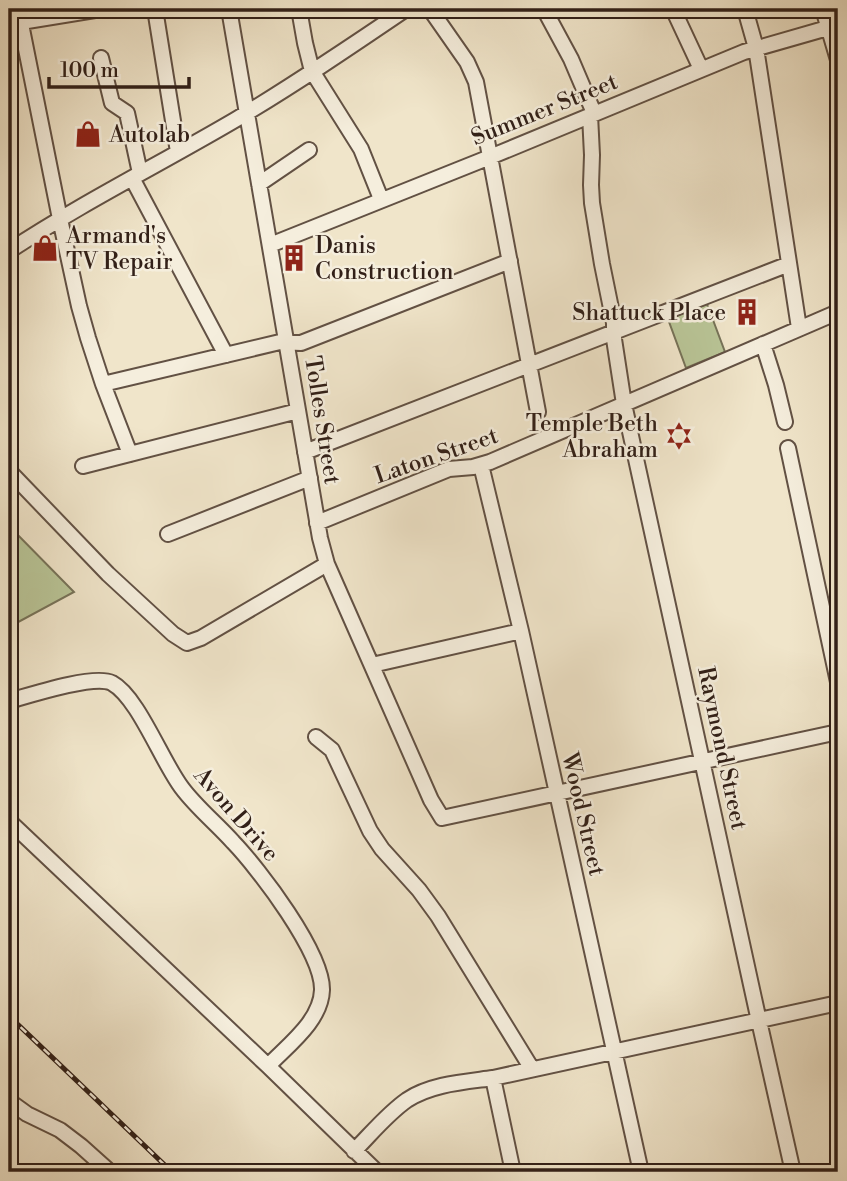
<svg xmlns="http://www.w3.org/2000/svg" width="847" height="1181" font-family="'Libre Bodoni',serif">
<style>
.green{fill:#b9c597;stroke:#767258;stroke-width:2}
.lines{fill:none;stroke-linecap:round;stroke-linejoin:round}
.minor-casing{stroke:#625144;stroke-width:18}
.minor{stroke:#f5eedd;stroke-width:14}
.rail-casing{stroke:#322018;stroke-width:5}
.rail{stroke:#f5eedd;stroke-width:2.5;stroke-dasharray:8;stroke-linecap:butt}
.labels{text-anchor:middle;stroke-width:5;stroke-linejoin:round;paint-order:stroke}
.street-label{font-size:23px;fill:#322018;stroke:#f5eedd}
.poi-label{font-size:23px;fill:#322018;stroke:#f5eedd;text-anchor:start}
</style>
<rect width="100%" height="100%" fill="#f0e5ca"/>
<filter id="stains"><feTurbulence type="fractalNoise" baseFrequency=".00286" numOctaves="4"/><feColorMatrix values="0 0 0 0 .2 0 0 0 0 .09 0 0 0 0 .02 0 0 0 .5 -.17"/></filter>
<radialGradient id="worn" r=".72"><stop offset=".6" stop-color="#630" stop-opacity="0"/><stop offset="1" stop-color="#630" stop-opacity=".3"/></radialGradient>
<path class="green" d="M 707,304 L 725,352 L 686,368 L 668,319 Z
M 9,526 L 74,592 L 9,627 Z"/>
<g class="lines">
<defs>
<path id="minor" d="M 18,9 L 60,219 L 79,306 L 88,338 L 103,384 L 130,454
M 155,9 L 178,152
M 229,9 L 320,538 L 327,564 L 431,800 L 442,818 L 838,732
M 299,9 L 305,43 L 312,71 L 361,149 L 381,199
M 430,9 L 467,62 L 476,82 L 538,412
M 544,9 L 571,59 L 594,113
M 673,9 L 701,69
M 745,9 L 756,48 L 799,328
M 823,9 L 838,60
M 21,22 L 101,9
M 101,58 L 112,103 L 127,113 L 140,173
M 590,115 L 592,155 L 591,185 L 592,203 L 602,264 L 614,323 L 614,339 L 624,404 L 757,1012 L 793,1172
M 132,178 L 226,355
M 259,184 L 309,150
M 270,245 L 490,157 L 744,52 L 838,25
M 9,251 C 82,203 160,164 235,120 C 294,85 350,47 406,9
M 763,344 L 776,385 L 785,422
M 103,384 L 280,342 L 301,343 L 510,261
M 788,448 L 838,682
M 305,452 L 789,264
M 481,465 L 521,631 L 641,1172
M 83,466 L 298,411
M 9,471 L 108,574 L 173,634 L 187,643 L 201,638 L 327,564
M 317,523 L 449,469 L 473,467 L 490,462 L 838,312
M 168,534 L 310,478
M 372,665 L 521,631
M 9,701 C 30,695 94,674 112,683 C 138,697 162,762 182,788 C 197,808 216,823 233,842 C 259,869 323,953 322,990 C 321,1021 288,1045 268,1066
M 316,737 L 332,750 L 370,831 L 382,849 L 419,890 L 438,916 L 532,1069
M 9,821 L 268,1066 L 377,1172
M 493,1078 L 513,1172
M 9,1101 L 27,1114 L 60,1130 L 81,1146 L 110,1172
M 354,1151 C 371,1134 387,1114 407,1100 C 431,1084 464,1082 493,1078 L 838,1003"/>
</defs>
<use href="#minor" class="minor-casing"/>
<use href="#minor" class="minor"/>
<defs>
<path id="rail" d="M 9,1016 L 172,1172"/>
</defs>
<use href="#rail" class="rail-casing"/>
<use href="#rail" class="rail"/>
</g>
<defs>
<symbol id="shop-bare" viewBox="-9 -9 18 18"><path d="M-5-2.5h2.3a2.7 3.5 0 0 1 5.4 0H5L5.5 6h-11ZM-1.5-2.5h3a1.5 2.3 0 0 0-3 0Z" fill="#8f2418" stroke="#f5eedd" stroke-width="2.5" paint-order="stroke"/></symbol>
<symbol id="building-bare" viewBox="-9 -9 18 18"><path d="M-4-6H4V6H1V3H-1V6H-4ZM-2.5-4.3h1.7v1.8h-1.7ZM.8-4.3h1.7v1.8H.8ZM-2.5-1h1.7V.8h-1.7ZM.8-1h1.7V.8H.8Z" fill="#8f2418" stroke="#f5eedd" stroke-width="2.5" paint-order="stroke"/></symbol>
<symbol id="synagogue-bare" viewBox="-9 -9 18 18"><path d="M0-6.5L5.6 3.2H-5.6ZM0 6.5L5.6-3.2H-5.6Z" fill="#8f2418" stroke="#f5eedd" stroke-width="2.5" paint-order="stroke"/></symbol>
</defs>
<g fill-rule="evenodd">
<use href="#shop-bare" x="69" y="115" width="38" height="38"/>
<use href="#shop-bare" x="26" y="229" width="38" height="38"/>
<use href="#building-bare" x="275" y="239" width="38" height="38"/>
<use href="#building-bare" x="728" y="293" width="38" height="38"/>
<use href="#synagogue-bare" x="660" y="417" width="38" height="38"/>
</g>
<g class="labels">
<g class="street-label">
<text transform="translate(544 109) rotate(-22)" y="8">Summer Street</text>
<text transform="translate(323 420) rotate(81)" y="8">Tolles Street</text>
<text transform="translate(436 455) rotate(-19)" y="8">Laton Street</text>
<text transform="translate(723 748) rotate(78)" y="8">Raymond Street</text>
<text transform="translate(237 814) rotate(49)" y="8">Avon Drive</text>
<text transform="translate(584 814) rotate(77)" y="8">Wood Street</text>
</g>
<g class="poi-label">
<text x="109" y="142">Autolab</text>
<text x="66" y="243">Armand's<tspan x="66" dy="26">TV Repair</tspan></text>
<text x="315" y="253">Danis<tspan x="315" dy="26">Construction</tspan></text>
<text x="726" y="320" text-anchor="end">Shattuck Place</text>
<text x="658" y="431" text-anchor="end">Temple Beth<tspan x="658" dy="26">Abraham</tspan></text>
</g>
</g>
<rect width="847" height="1181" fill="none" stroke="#f0e5ca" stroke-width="35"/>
<rect x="10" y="10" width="826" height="1160" fill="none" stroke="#322018" stroke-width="3.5"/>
<rect x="18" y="18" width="812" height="1146" fill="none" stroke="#322018" stroke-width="2"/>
<path d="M49 77v10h140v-10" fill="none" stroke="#322018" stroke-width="3.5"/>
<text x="60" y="77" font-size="21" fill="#322018" stroke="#f5eedd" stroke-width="5" paint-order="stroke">100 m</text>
<rect width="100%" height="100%" filter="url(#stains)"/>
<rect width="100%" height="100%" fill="url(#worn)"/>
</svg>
